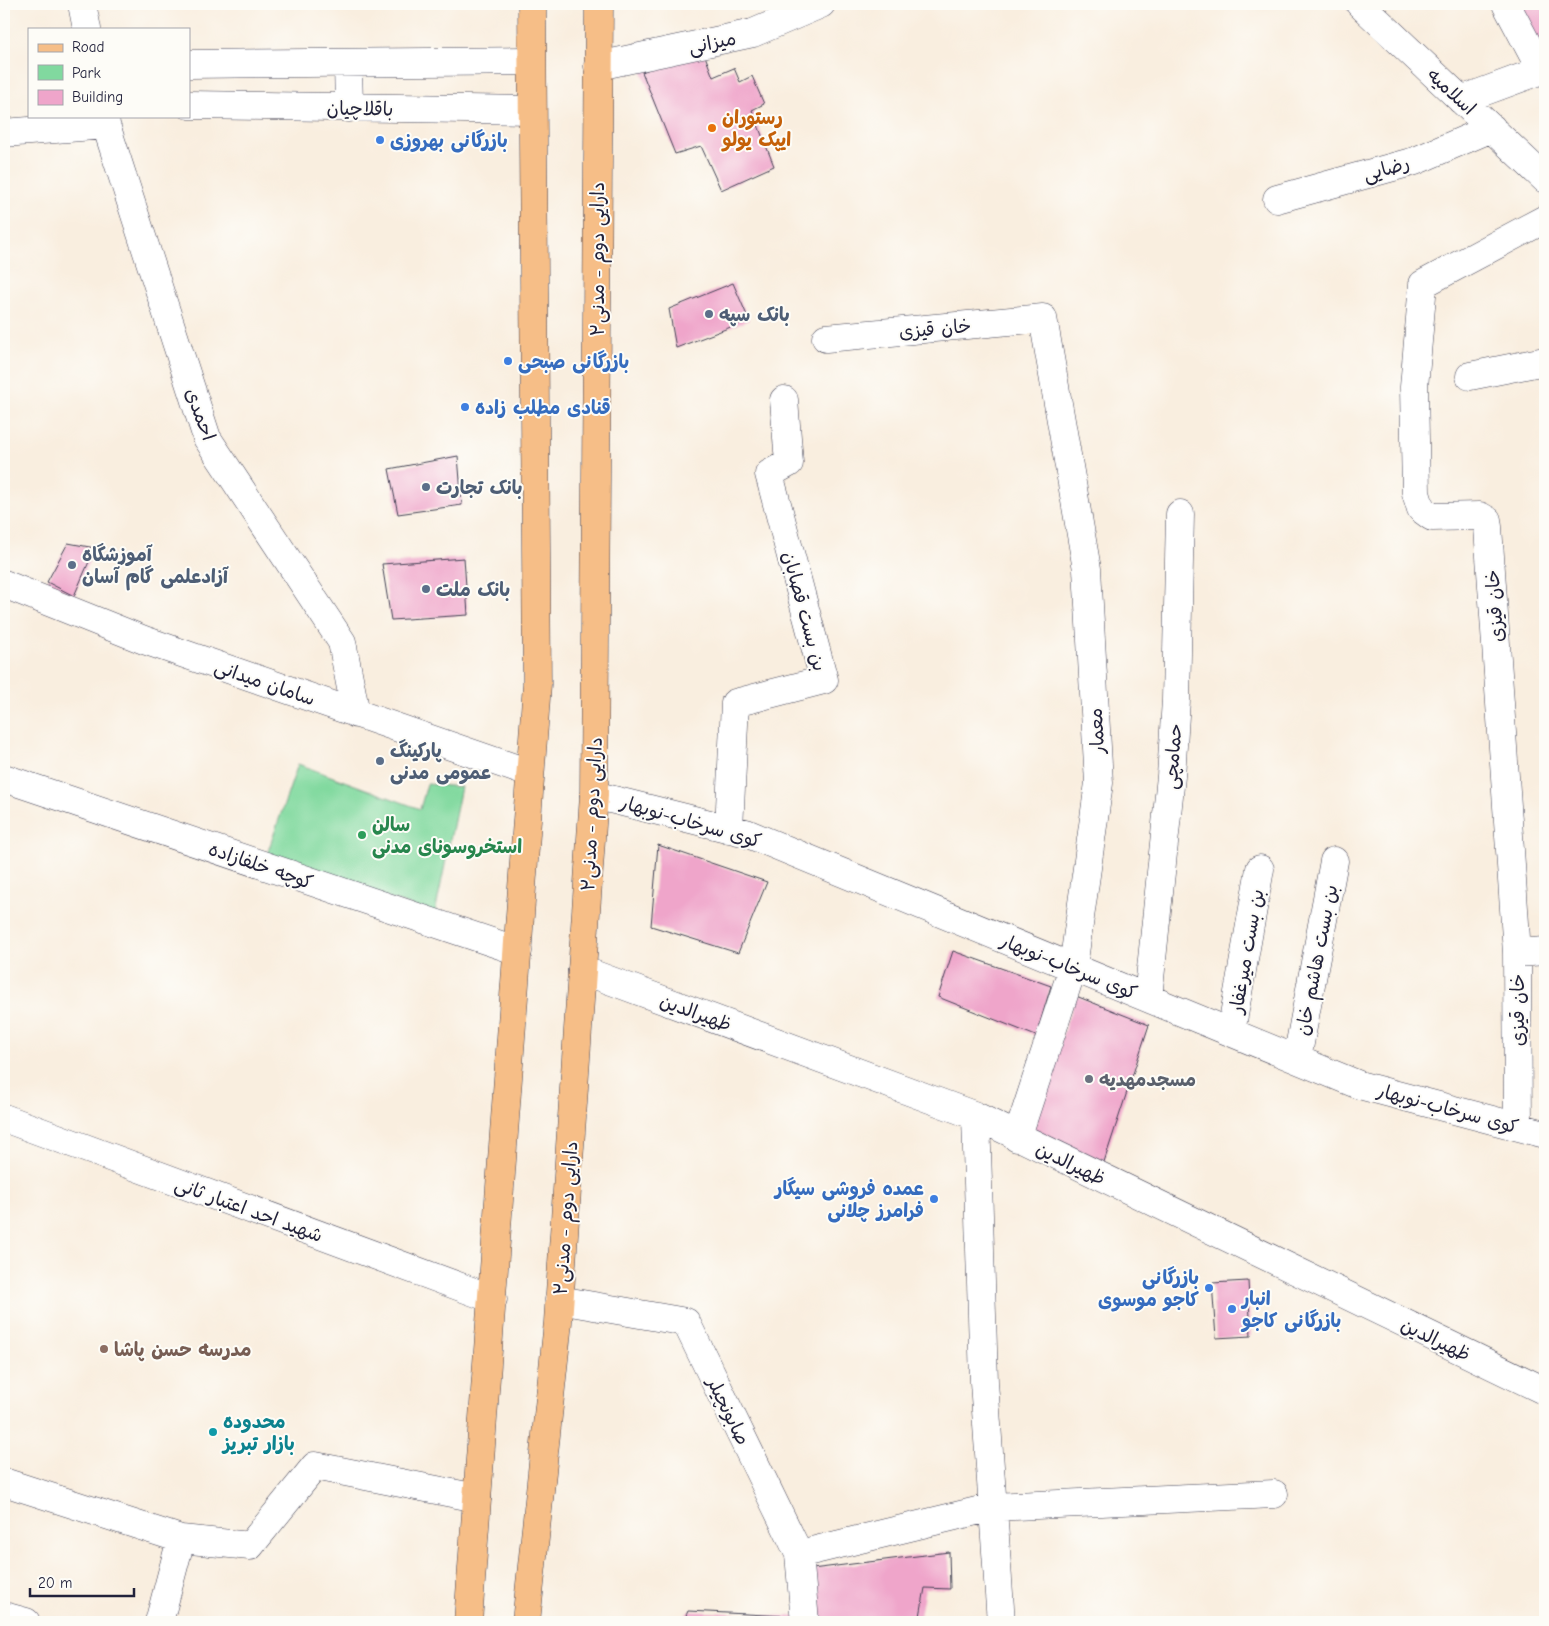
<svg xmlns="http://www.w3.org/2000/svg" width="1549" height="1626" font-family="'Comic Neue','Playpen Sans Arabic',sans-serif">
<style>
.green{fill:#81d99f;stroke:#527e6d}
.building{fill:#efa5ca}
.lines{fill:none;stroke-linecap:round;stroke-linejoin:round}
.minor-casing{stroke:#424154;stroke-width:29}
.major-casing{stroke:#424154;stroke-width:29}
.minor{stroke:#fff;stroke-width:28}
.major{stroke:#f6be87;stroke-width:28}
.food-dot{fill:#e8710a;stroke:#fdfcf7;stroke-width:2}
.shop-dot{fill:#3f7fe0;stroke:#fdfcf7;stroke-width:2}
.service-dot{fill:#5c6f8a;stroke:#fdfcf7;stroke-width:2}
.leisure-dot{fill:#2e9e5b;stroke:#fdfcf7;stroke-width:2}
.worship-dot{fill:#6b7280;stroke:#fdfcf7;stroke-width:2}
.education-dot{fill:#8d6e63;stroke:#fdfcf7;stroke-width:2}
.culture-dot{fill:#0f9aa8;stroke:#fdfcf7;stroke-width:2}
.labels{text-anchor:middle;stroke-width:4;stroke-linejoin:round;paint-order:stroke}
.street-label{font-size:19px;fill:#22223b;stroke:#fdfcf7}
.food-label{font-size:19px;font-weight:bold;fill:#c56008;stroke:#fdfcf7;text-anchor:start}
.shop-label{font-size:19px;font-weight:bold;fill:#366cbe;stroke:#fdfcf7;text-anchor:start}
.service-label{font-size:19px;font-weight:bold;fill:#4e5e75;stroke:#fdfcf7;text-anchor:start}
.leisure-label{font-size:19px;font-weight:bold;fill:#27864d;stroke:#fdfcf7;text-anchor:start}
.worship-label{font-size:19px;font-weight:bold;fill:#5b616d;stroke:#fdfcf7;text-anchor:start}
.education-label{font-size:19px;font-weight:bold;fill:#785e54;stroke:#fdfcf7;text-anchor:start}
.culture-label{font-size:19px;font-weight:bold;fill:#0d838f;stroke:#fdfcf7;text-anchor:start}
</style>
<rect width="100%" height="100%" fill="#fdfcf7"/>
<filter id="ink" filterUnits="userSpaceOnUse"><feTurbulence type="fractalNoise" baseFrequency=".02" numOctaves="2"/><feDisplacementMap in="SourceGraphic" scale="10" xChannelSelector="R" yChannelSelector="G"/><feConvolveMatrix kernelMatrix="1 2 1 2 8 2 1 2 1" color-interpolation-filters="sRGB"/></filter>
<filter id="wash" filterUnits="userSpaceOnUse"><feTurbulence type="fractalNoise" baseFrequency=".0096" numOctaves="4" result="noise"/><feDisplacementMap in="SourceGraphic" scale="20" xChannelSelector="R" yChannelSelector="G"/><feGaussianBlur stdDeviation="1.12" result="paint"/><feColorMatrix in="noise" values="0 0 0 0 0 0 0 0 0 0 0 0 0 0 0 0 0 1.4 0 .05"/><feComposite in="paint" operator="in"/></filter>
<g filter="url(#wash)">
<rect width="100%" height="100%" fill="#f9eedf"/>
<path class="green" d="M 298,764 L 420,809 L 427,784 L 461,787 L 435,913 L 265,860 Z"/>
<g id="blocks">
<path class="building" d="M 1512,4 L 1545,4 L 1545,59 Z
M 702,48 L 713,77 L 734,68 L 740,82 L 752,76 L 764,104 L 752,110 L 774,166 L 721,190 L 701,146 L 675,154 L 642,72 Z
M 733,283 L 749,320 L 676,348 L 669,309 Z
M 458,456 L 462,505 L 398,514 L 389,469 Z
M 68,543 L 95,548 L 74,596 L 47,582 Z
M 464,558 L 468,615 L 391,620 L 382,564 Z
M 658,845 L 767,882 L 738,953 L 651,926 Z
M 953,951 L 1051,986 L 1036,1036 L 938,997 Z
M 1076,996 L 1149,1025 L 1101,1171 L 1029,1132 Z
M 1248,1281 L 1251,1336 L 1216,1338 L 1212,1283 Z
M 949,1552 L 950,1589 L 925,1588 L 919,1622 L 816,1622 L 812,1569 Z
M 688,1611 L 805,1617 L 805,1622 L 683,1622 Z"/>
</g>
</g>
<g filter="url(#ink)">
<use href="#blocks" fill-opacity="0" stroke="#424154" stroke-width="1"/>
<g class="lines">
<defs>
<path id="minor" d="M 82,4 L 87,29
M 1360,4 L 1545,179
M 1506,4 L 1541,70
M 348,63 L 349,108
M 189,64 L 531,61
M 598,66 L 753,33 L 821,4
M 1461,100 L 1545,69
M 189,105 L 532,110
M 105,116 L 106,125 L 207,438 L 342,642 L 356,714
M 4,133 L 106,125
M 1277,199 L 1415,161 L 1492,128
M 826,338 L 1043,318 L 1087,569 L 1099,783 L 1073,967 L 1017,1138
M 1470,376 L 1545,361
M 4,584 L 144,640 L 529,773
M 4,778 L 518,951
M 594,795 L 746,833 L 1359,1085 L 1545,1134
M 729,829 L 735,703 L 824,680 L 769,474 L 789,463 L 784,400
M 1517,953 L 1545,951
M 582,970 L 976,1116 L 1545,1391
M 1148,998 L 1171,776 L 1176,700 L 1180,514
M 1231,1032 L 1260,869
M 1297,1059 L 1334,861
M 976,1116 L 984,1382 L 1001,1622
M 4,1118 L 493,1299
M 1518,1126 L 1517,953 L 1488,527 L 1487,520 L 1480,516 L 1432,517 L 1421,509 L 1416,493 L 1414,387 L 1423,284 L 1545,219
M 559,1300 L 686,1322 L 799,1554 L 805,1622
M 4,1482 L 181,1539 L 250,1546 L 315,1466 L 477,1498
M 799,1554 L 993,1507 L 1274,1494
M 4,1616 L 26,1622
M 159,1622 L 181,1539"/>
<path id="major" d="M 468,1622 L 537,684 L 532,4
M 526,1622 L 558,1322 L 594,795 L 599,4"/>
</defs>
<use href="#minor" class="minor-casing"/>
<use href="#major" class="major-casing"/>
<use href="#minor" class="minor"/>
<use href="#major" class="major"/>
</g>
</g>
<circle class="food-dot" cx="712" cy="128" r="5"/>
<g class="shop-dot">
<circle cx="380" cy="140" r="5"/>
<circle cx="508" cy="361" r="5"/>
<circle cx="465" cy="407" r="5"/>
<circle cx="934" cy="1199" r="5"/>
<circle cx="1209" cy="1288" r="5"/>
<circle cx="1232" cy="1309" r="5"/>
</g>
<g class="service-dot">
<circle cx="709" cy="314" r="5"/>
<circle cx="426" cy="487" r="5"/>
<circle cx="72" cy="565" r="5"/>
<circle cx="426" cy="589" r="5"/>
<circle cx="380" cy="761" r="5"/>
</g>
<circle class="leisure-dot" cx="362" cy="835" r="5"/>
<circle class="worship-dot" cx="1089" cy="1079" r="5"/>
<circle class="education-dot" cx="104" cy="1349" r="5"/>
<circle class="culture-dot" cx="213" cy="1432" r="5"/>
<g class="labels">
<g class="street-label">
<text transform="translate(712 42) rotate(-12)" y="7">میزانی</text>
<text transform="translate(1452 91) rotate(43)" y="7">اسلامیه</text>
<text transform="translate(360 108) rotate(1)" y="7">باقلاچیان</text>
<text transform="translate(1386 168) rotate(-16)" y="7">رضایی</text>
<text transform="translate(597 259) rotate(-90)" y="7">دارایی دوم - مدنی۲</text>
<text transform="translate(935 328) rotate(-5)" y="7">خان قیزی</text>
<text transform="translate(201 414) rotate(70)" y="7">احمدی</text>
<text transform="translate(1494 606) rotate(-94)" y="7">خان قیزی</text>
<text transform="translate(805 611) rotate(75)" y="7">بن بست قصابان</text>
<text transform="translate(265 682) rotate(19)" y="7">سامان میدانی</text>
<text transform="translate(1096 731) rotate(-93)" y="7">معمار</text>
<text transform="translate(1172 757) rotate(-86)" y="7">حمامچی</text>
<text transform="translate(591 814) rotate(-87)" y="7">دارایی دوم - مدنی۲</text>
<text transform="translate(691 821) rotate(16)" y="7">کوی سرخاب-نوبهار</text>
<text transform="translate(261 865) rotate(19)" y="7">کوچه خلفازاده</text>
<text transform="translate(1246 951) rotate(-80)" y="7">بن بست میرغفار</text>
<text transform="translate(1316 960) rotate(-79)" y="7">بن بست هاشم خان</text>
<text transform="translate(1069 966) rotate(22)" y="7">کوی سرخاب-نوبهار</text>
<text transform="translate(1517 1010) rotate(-90)" y="7">خان قیزی</text>
<text transform="translate(696 1012) rotate(20)" y="7">ظهیرالدین</text>
<text transform="translate(1448 1108) rotate(15)" y="7">کوی سرخاب-نوبهار</text>
<text transform="translate(1071 1163) rotate(26)" y="7">ظهیرالدین</text>
<text transform="translate(249 1209) rotate(20)" y="7">شهید احد اعتبار ثانی</text>
<text transform="translate(565 1218) rotate(-86)" y="7">دارایی دوم - مدنی۲</text>
<text transform="translate(1436 1339) rotate(26)" y="7">ظهیرالدین</text>
<text transform="translate(729 1411) rotate(64)" y="7">صابونچیلر</text>
</g>
<g class="food-label">
<text x="722" y="124">رستوران<tspan x="722" dy="22">ایپک یولو</tspan></text>
</g>
<g class="shop-label">
<text x="390" y="147">بازرگانی بهروزی</text>
<text x="518" y="368">بازرگانی صبحی</text>
<text x="475" y="414">قنادی مطلب زاده</text>
<text x="924" y="1195" text-anchor="end">عمده فروشی سیگار<tspan x="924" dy="22">فرامرز چلانی</tspan></text>
<text x="1199" y="1284" text-anchor="end">بازرگانی<tspan x="1199" dy="22">کاجو موسوی</tspan></text>
<text x="1242" y="1305">انبار<tspan x="1242" dy="22">بازرگانی کاجو</tspan></text>
</g>
<g class="service-label">
<text x="719" y="321">بانک سپه</text>
<text x="436" y="494">بانک تجارت</text>
<text x="82" y="561">آموزشگاه<tspan x="82" dy="22">آزادعلمی گام آسان</tspan></text>
<text x="436" y="596">بانک ملت</text>
<text x="390" y="757">پارکینگ<tspan x="390" dy="22">عمومی مدنی</tspan></text>
</g>
<g class="leisure-label">
<text x="372" y="831">سالن<tspan x="372" dy="22">استخروسونای مدنی</tspan></text>
</g>
<g class="worship-label">
<text x="1099" y="1086">مسجدمهدیه</text>
</g>
<g class="education-label">
<text x="114" y="1356">مدرسه حسن پاشا</text>
</g>
<g class="culture-label">
<text x="223" y="1428">محدوده<tspan x="223" dy="22">بازار تبریز</tspan></text>
</g>
</g>
<rect width="1549" height="1626" fill="none" stroke="#fdfcf7" stroke-width="20"/>
<rect x="28" y="28" width="162" height="90" fill="#fdfcf7" stroke="#a5a5ac"/>
<rect x="38" y="44" width="25" height="8" fill="#f6be87" stroke="#a5a5ac"/>
<text x="72" y="52" font-size="15" fill="#22223b">Road</text>
<rect x="38" y="65" width="25" height="15" fill="#81d99f" stroke="#a5a5ac"/>
<text x="72" y="78" font-size="15" fill="#22223b">Park</text>
<rect x="38" y="90" width="25" height="15" fill="#efa5ca" stroke="#a5a5ac"/>
<text x="72" y="102" font-size="15" fill="#22223b">Building</text>
<path d="M30 1588v8h104v-8" fill="none" stroke="#22223b" stroke-width="2.5"/>
<text x="38" y="1588" font-size="15" fill="#22223b" stroke="#fdfcf7" stroke-width="4" paint-order="stroke">20 m</text>
</svg>
